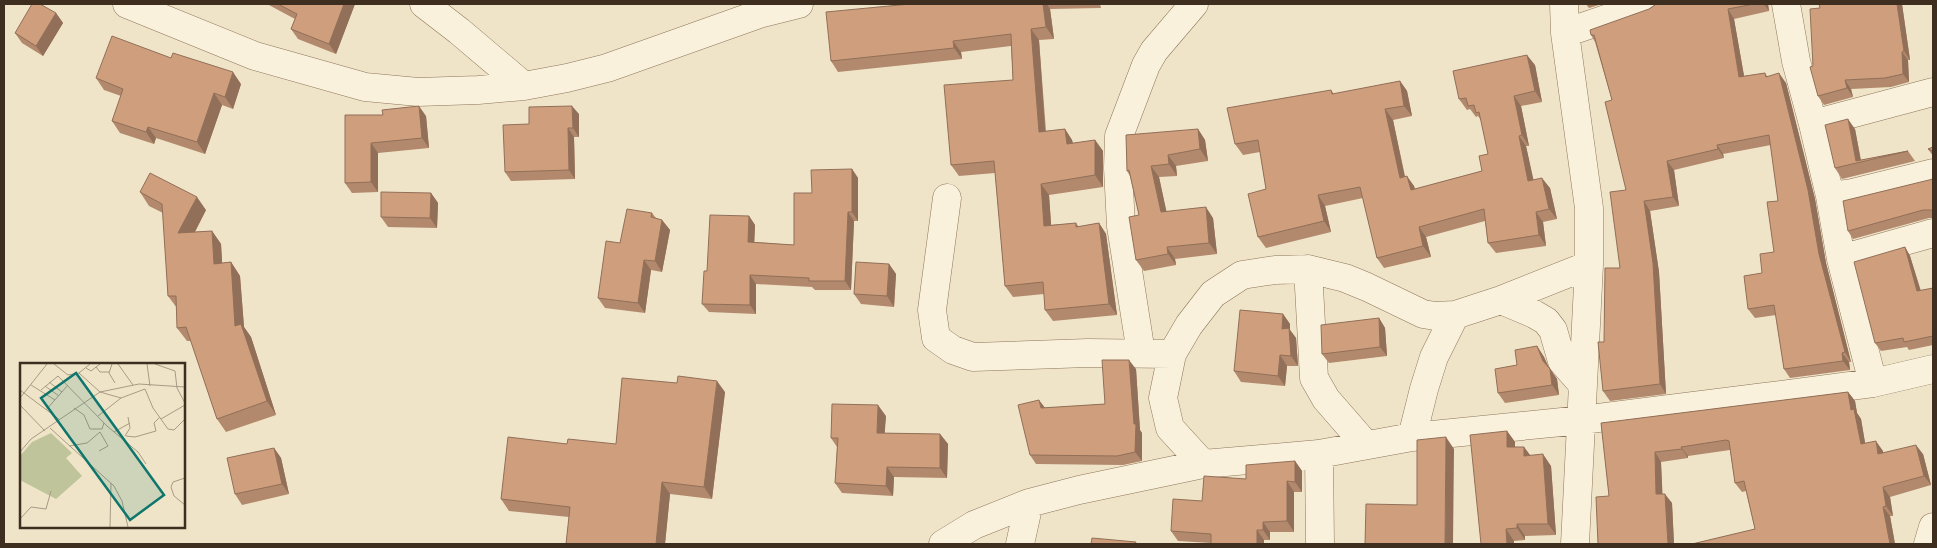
<svg xmlns="http://www.w3.org/2000/svg" width="1937" height="548" font-family="Spectral,serif">
<style>
.lines{fill:none;stroke-linecap:round;stroke-linejoin:round}
.minor-casing{stroke:#8d765c;stroke-width:29}
.minor{stroke:#faf1dc;stroke-width:28}
.wall{fill:#b2896c}
.shaded-wall{fill:#916f58}
.building{fill:#cf9f7d;stroke:#916f58}
.inset-road{fill:none;stroke:#a89b85;stroke-width:1}
.view{fill:#0f766e;fill-opacity:0.15;stroke:#0f766e;stroke-width:2.5}
.inset-edge{fill:none;stroke:#3d2e20;stroke-width:2.5}
</style>
<rect width="100%" height="100%" fill="#f0e4c8"/>
<g class="lines">
<defs>
<path id="minor" d="M 127,4 L 255,56 L 365,87 L 418,92 L 478,90 L 524,86 L 567,78 L 607,68 L 759,14 L 799,4
M 424,4 L 459,31 L 524,86
M 1564,4 L 1565,33 L 1589,208 L 1589,265 L 1575,544
M 1786,4 L 1796,61 L 1813,124 L 1830,196 L 1841,259 L 1873,383
M 1565,33 L 1650,4
M 1813,124 L 1933,92
M 1830,196 L 1852,193 L 1933,173
M 947,198 L 932,310 L 936,338 L 953,350 L 973,357 L 1088,353 L 1172,354
M 1841,259 L 1933,233
M 1308,269 L 1314,378 L 1326,399 L 1366,445
M 1501,300 L 1534,314 L 1546,321 L 1553,330 L 1562,361 L 1583,385
M 1141,353 L 1121,226 L 1118,168 L 1119,136 L 1146,65 L 1154,51 L 1194,4
M 1412,437 L 1424,389 L 1434,357 L 1455,315
M 1319,454 L 1320,544
M 1203,464 L 1170,428 L 1163,398 L 1172,354 L 1189,325 L 1213,294 L 1242,275 L 1275,270 L 1308,269 L 1345,278 L 1367,287 L 1423,314 L 1435,316 L 1455,315 L 1501,300 L 1589,265
M 943,544 L 974,525 L 1029,503 L 1079,490 L 1203,464 L 1319,454 L 1412,437 L 1582,420 L 1765,397 L 1873,383 L 1933,369
M 1020,544 L 1029,503
M 1928,544 L 1933,527"/>
</defs>
<use href="#minor" class="minor-casing"/>
<use href="#minor" class="minor"/>
</g>
<path class="wall" d="M 267,4 L 355,4 L 336,54 L 298,39 L 291,29 L 295,19 Z
M 910,4 L 1100,4 L 1101,8 L 1050,9 L 1054,39 L 1039,40 L 1046,131 L 1065,129 L 1072,140 L 1073,143 L 1095,140 L 1103,151 L 1103,187 L 1049,195 L 1051,225 L 1076,223 L 1079,227 L 1099,223 L 1106,234 L 1117,315 L 1053,321 L 1045,310 L 1044,294 L 1013,297 L 1005,286 L 995,173 L 959,176 L 951,165 L 1013,80 L 1011,46 L 961,52 L 962,59 L 838,72 L 831,61 Z
M 1586,4 L 1602,4 L 1589,8 Z
M 1656,4 L 1768,4 L 1769,11 L 1734,19 L 1744,76 L 1765,73 L 1767,76 L 1786,83 L 1815,199 L 1826,263 L 1851,362 L 1849,362 L 1850,370 L 1790,378 L 1784,369 L 1776,315 L 1755,318 L 1748,309 L 1762,273 L 1774,252 L 1778,201 L 1771,145 L 1723,154 L 1724,158 L 1674,170 L 1679,206 L 1650,211 L 1659,272 L 1666,394 L 1610,401 L 1603,391 L 1604,342 L 1620,268 L 1626,190 L 1612,100 L 1595,42 L 1591,35 L 1649,9 L 1655,5 Z
M 1902,4 L 1910,60 L 1908,60 L 1909,82 L 1891,87 L 1851,89 L 1853,97 L 1824,105 L 1818,96 L 1813,66 L 1820,8 Z
M 56,13 L 63,23 L 43,56 L 22,43 L 15,33 Z
M 1535,65 L 1542,102 L 1521,106 L 1529,146 L 1526,146 L 1533,180 L 1550,188 L 1557,219 L 1543,222 L 1546,246 L 1496,253 L 1488,243 L 1485,221 L 1426,237 L 1431,257 L 1384,268 L 1377,258 L 1363,198 L 1325,206 L 1331,232 L 1266,248 L 1258,237 L 1266,189 L 1260,152 L 1243,155 L 1235,144 L 1331,90 L 1334,94 L 1400,81 L 1407,91 L 1412,116 L 1393,120 L 1405,176 L 1414,186 L 1415,189 L 1482,171 L 1488,154 L 1481,120 L 1478,116 L 1476,117 L 1470,109 L 1467,110 L 1459,99 Z
M 96,78 L 241,84 L 233,109 L 222,105 L 205,154 L 156,138 L 154,144 L 120,133 L 112,121 L 121,96 L 104,90 Z
M 579,114 L 579,137 L 574,137 L 575,179 L 511,181 L 505,172 L 529,124 Z
M 383,115 L 426,116 L 429,148 L 378,153 L 378,192 L 352,193 L 345,183 Z
M 1198,129 L 1205,140 L 1208,161 L 1176,166 L 1177,176 L 1159,177 L 1166,211 L 1213,218 L 1217,254 L 1175,259 L 1176,265 L 1144,271 L 1136,260 L 1139,215 L 1130,176 L 1127,171 Z
M 1855,129 L 1861,160 L 1908,151 L 1915,161 L 1842,179 L 1835,168 Z
M 1933,147 L 1933,156 L 1928,149 Z
M 852,169 L 858,178 L 858,221 L 854,221 L 851,290 L 815,290 L 812,287 L 756,284 L 756,314 L 709,312 L 702,304 L 707,271 L 749,216 L 755,225 L 754,242 L 794,245 Z
M 1933,179 L 1933,218 L 1929,218 L 1853,239 L 1848,231 Z
M 140,192 L 206,210 L 195,232 L 212,231 L 221,244 L 222,263 L 231,262 L 240,276 L 244,327 L 251,337 L 276,415 L 226,432 L 217,419 L 191,341 L 187,341 L 177,328 L 177,308 L 168,296 L 163,213 L 149,206 Z
M 431,193 L 438,203 L 437,228 L 388,227 L 381,217 Z
M 652,213 L 656,218 L 662,220 L 670,230 L 662,272 L 651,270 L 645,313 L 605,308 L 598,298 L 620,243 Z
M 1905,247 L 1910,256 L 1921,291 L 1933,288 L 1933,345 L 1909,350 L 1907,347 L 1881,351 L 1875,343 Z
M 889,264 L 896,274 L 894,307 L 861,304 L 854,294 Z
M 1283,314 L 1290,324 L 1290,330 L 1296,338 L 1298,366 L 1287,366 L 1285,386 L 1241,382 L 1234,371 Z
M 1379,318 L 1385,328 L 1387,356 L 1329,363 L 1322,354 Z
M 1537,346 L 1544,357 L 1549,367 L 1557,379 L 1559,395 L 1505,403 L 1498,393 L 1517,365 Z
M 1136,369 L 1140,430 L 1142,433 L 1142,461 L 1123,465 L 1036,464 L 1030,455 L 1045,408 L 1105,404 Z
M 725,392 L 712,499 L 670,494 L 665,544 L 566,544 L 569,517 L 509,511 L 501,499 L 567,444 L 616,444 Z
M 1848,392 L 1855,401 L 1857,413 L 1861,419 L 1865,443 L 1883,451 L 1883,453 L 1923,454 L 1931,485 L 1890,497 L 1893,516 L 1890,516 L 1895,544 L 1692,544 L 1755,529 L 1746,491 L 1742,492 L 1735,483 L 1730,450 L 1688,456 L 1688,458 L 1661,462 L 1662,494 L 1672,503 L 1674,544 L 1598,544 L 1609,496 L 1601,423 Z
M 886,416 L 884,433 L 940,434 L 948,444 L 947,478 L 894,477 L 893,496 L 842,493 L 835,483 L 837,447 L 831,438 Z
M 1507,431 L 1515,442 L 1515,447 L 1524,447 L 1530,455 L 1551,466 L 1556,535 L 1525,536 L 1525,540 L 1514,541 L 1514,544 L 1481,544 Z
M 274,448 L 281,458 L 289,494 L 242,505 L 235,494 Z
M 1295,461 L 1302,471 L 1302,492 L 1294,492 L 1294,532 L 1270,532 L 1270,540 L 1264,540 L 1264,544 L 1211,544 L 1211,543 L 1178,541 L 1171,531 L 1202,501 L 1246,479 Z"/>
<path class="shaded-wall" d="M 344,4 L 355,4 L 336,54 L 329,44 Z
M 1043,4 L 1047,4 L 1050,9 L 1054,39 L 1046,27 Z
M 1764,4 L 1768,4 L 1769,11 Z
M 1897,4 L 1902,4 L 1910,60 L 1904,51 Z
M 1728,9 L 1734,19 L 1746,87 L 1739,77 Z
M 56,13 L 63,23 L 43,56 L 36,46 Z
M 1031,29 L 1039,40 L 1046,143 L 1039,132 Z
M 953,41 L 961,52 L 962,59 L 954,48 Z
M 1902,52 L 1908,60 L 1909,82 L 1903,74 Z
M 1527,55 L 1535,65 L 1542,102 L 1535,91 Z
M 233,72 L 241,84 L 233,109 L 225,97 Z
M 1779,73 L 1786,83 L 1815,199 L 1826,263 L 1851,362 L 1845,352 L 1819,254 Z
M 1845,80 L 1851,89 L 1853,97 L 1847,88 Z
M 1400,81 L 1407,91 L 1412,116 L 1404,106 Z
M 214,93 L 222,105 L 205,154 L 197,142 Z
M 1514,96 L 1521,106 L 1529,146 L 1522,135 Z
M 419,106 L 426,116 L 429,148 L 422,138 Z
M 572,106 L 579,114 L 579,137 L 573,128 Z
M 1385,109 L 1393,120 L 1407,188 L 1400,178 Z
M 1848,119 L 1855,129 L 1861,162 L 1856,161 Z
M 148,127 L 156,138 L 154,144 L 146,132 Z
M 568,128 L 574,137 L 575,179 L 569,170 Z
M 1065,129 L 1072,140 L 1075,155 L 1067,144 Z
M 1198,129 L 1205,140 L 1208,161 L 1200,149 Z
M 1519,136 L 1526,146 L 1536,191 L 1528,181 Z
M 1095,140 L 1103,151 L 1103,187 L 1095,175 Z
M 371,143 L 378,153 L 378,192 L 371,182 Z
M 1717,145 L 1723,154 L 1724,158 L 1718,149 Z
M 1168,155 L 1176,166 L 1177,176 L 1169,164 Z
M 1667,161 L 1674,170 L 1679,206 L 1673,197 Z
M 1151,166 L 1159,177 L 1169,223 L 1161,212 Z
M 852,169 L 858,178 L 858,221 L 852,212 Z
M 1407,176 L 1414,186 L 1418,201 L 1411,190 Z
M 1542,178 L 1550,188 L 1557,219 L 1549,209 Z
M 1041,184 L 1049,195 L 1052,237 L 1044,226 Z
M 431,193 L 438,203 L 437,228 L 430,218 Z
M 1318,195 L 1325,206 L 1331,232 L 1324,221 Z
M 197,197 L 206,210 L 187,247 L 178,233 Z
M 1644,201 L 1650,211 L 1659,272 L 1666,394 L 1660,384 Z
M 1206,207 L 1213,218 L 1217,254 L 1209,243 Z
M 848,212 L 854,221 L 851,290 L 845,281 Z
M 1536,212 L 1543,222 L 1546,246 L 1539,235 Z
M 749,216 L 755,225 L 754,251 L 748,242 Z
M 662,220 L 670,230 L 662,272 L 655,261 Z
M 1099,223 L 1106,234 L 1117,315 L 1109,304 Z
M 1419,227 L 1426,237 L 1431,257 L 1423,246 Z
M 212,231 L 221,244 L 223,277 L 214,264 Z
M 1167,247 L 1175,259 L 1176,265 L 1168,254 Z
M 1905,247 L 1910,256 L 1923,299 L 1917,291 Z
M 644,260 L 651,270 L 645,313 L 638,303 Z
M 231,262 L 240,276 L 244,327 L 251,337 L 276,415 L 267,401 L 235,326 Z
M 889,264 L 896,274 L 894,307 L 887,296 Z
M 750,275 L 756,284 L 756,314 L 750,305 Z
M 1283,314 L 1290,324 L 1290,330 L 1296,338 L 1298,366 L 1291,356 L 1282,329 Z
M 1379,318 L 1385,328 L 1387,356 L 1380,347 Z
M 1537,346 L 1544,357 L 1550,371 L 1543,361 Z
M 1842,353 L 1849,362 L 1850,370 L 1843,361 Z
M 1280,355 L 1287,366 L 1285,386 L 1278,376 Z
M 1129,360 L 1136,369 L 1140,430 L 1142,433 L 1142,461 L 1135,452 L 1134,424 Z
M 1550,369 L 1557,379 L 1559,395 L 1552,385 Z
M 717,381 L 725,392 L 712,499 L 704,487 Z
M 1848,392 L 1855,401 L 1857,413 L 1861,419 L 1867,454 L 1861,444 L 1851,410 Z
M 1039,400 L 1046,409 L 1041,408 Z
M 878,405 L 886,416 L 884,443 L 877,433 Z
M 1507,431 L 1515,442 L 1515,458 L 1507,447 Z
M 940,434 L 948,444 L 947,478 L 940,468 Z
M 1446,437 L 1454,449 L 1453,544 L 1445,544 Z
M 1876,441 L 1883,451 L 1885,464 L 1878,454 Z
M 1916,445 L 1923,454 L 1931,485 L 1924,476 Z
M 1524,447 L 1532,458 L 1524,456 Z
M 1681,447 L 1688,456 L 1688,458 L 1682,449 Z
M 274,448 L 281,458 L 289,494 L 282,484 Z
M 1655,452 L 1661,462 L 1663,504 L 1656,494 Z
M 1543,454 L 1551,466 L 1556,535 L 1548,524 Z
M 1295,461 L 1302,471 L 1302,492 L 1295,482 Z
M 887,467 L 894,477 L 893,496 L 886,486 Z
M 1287,481 L 1294,492 L 1294,532 L 1287,521 Z
M 662,482 L 670,494 L 665,544 L 656,544 Z
M 1883,487 L 1890,497 L 1893,516 L 1886,506 Z
M 1665,494 L 1672,503 L 1674,544 L 1668,544 Z
M 1883,507 L 1890,516 L 1895,544 L 1890,544 Z
M 1263,522 L 1270,532 L 1270,540 L 1263,530 Z
M 1517,524 L 1525,536 L 1525,540 L 1517,528 Z
M 1506,529 L 1514,541 L 1514,544 L 1507,544 Z
M 1257,530 L 1264,540 L 1264,544 L 1257,544 Z"/>
<path class="building" d="M 32,4 L 40,4 L 56,13 L 36,46 L 15,33 Z
M 278,4 L 344,4 L 329,44 L 291,29 L 297,14 Z
M 910,4 L 1043,4 L 1046,27 L 1031,29 L 1039,132 L 1065,129 L 1067,144 L 1095,140 L 1095,175 L 1041,184 L 1044,226 L 1076,223 L 1076,227 L 1099,223 L 1109,304 L 1045,310 L 1043,282 L 1005,286 L 994,161 L 951,165 L 944,85 L 1013,80 L 1011,34 L 953,41 L 954,48 L 831,61 L 826,12 Z
M 1656,4 L 1754,4 L 1728,9 L 1739,77 L 1765,73 L 1766,77 L 1779,73 L 1808,190 L 1819,254 L 1845,352 L 1842,353 L 1843,361 L 1784,369 L 1774,305 L 1748,309 L 1744,276 L 1762,273 L 1760,254 L 1774,252 L 1767,202 L 1778,201 L 1769,135 L 1717,145 L 1718,149 L 1667,161 L 1673,197 L 1644,201 L 1653,263 L 1660,384 L 1603,391 L 1598,342 L 1604,342 L 1605,268 L 1620,268 L 1610,192 L 1626,190 L 1605,102 L 1612,100 L 1594,35 L 1591,35 L 1590,30 L 1649,9 L 1655,5 Z
M 1819,4 L 1897,4 L 1904,51 L 1902,52 L 1903,74 L 1885,78 L 1845,80 L 1847,88 L 1818,96 L 1810,67 L 1813,66 L 1810,9 L 1820,8 Z
M 112,36 L 171,58 L 173,53 L 233,72 L 225,97 L 214,93 L 197,142 L 148,127 L 146,132 L 112,121 L 123,89 L 96,78 Z
M 1527,55 L 1535,91 L 1514,96 L 1522,135 L 1519,136 L 1528,181 L 1542,178 L 1549,209 L 1536,212 L 1539,235 L 1488,243 L 1484,209 L 1419,227 L 1423,246 L 1377,258 L 1360,187 L 1318,195 L 1324,221 L 1258,237 L 1248,194 L 1266,189 L 1258,140 L 1235,144 L 1227,108 L 1331,90 L 1332,94 L 1400,81 L 1404,106 L 1385,109 L 1400,178 L 1407,176 L 1411,190 L 1482,171 L 1479,156 L 1488,154 L 1479,112 L 1476,113 L 1474,105 L 1468,106 L 1466,98 L 1459,99 L 1453,71 Z
M 419,106 L 422,138 L 371,143 L 371,182 L 345,183 L 345,115 L 383,115 L 382,110 Z
M 572,106 L 573,128 L 568,128 L 569,170 L 505,172 L 503,125 L 529,124 L 529,107 Z
M 1848,119 L 1856,161 L 1908,151 L 1835,168 L 1825,125 Z
M 1198,129 L 1200,149 L 1168,155 L 1169,164 L 1151,166 L 1161,212 L 1206,207 L 1209,243 L 1167,247 L 1168,254 L 1136,260 L 1129,217 L 1139,215 L 1129,170 L 1127,171 L 1126,135 Z
M 1933,147 L 1933,151 L 1928,149 Z
M 852,169 L 852,212 L 848,212 L 845,281 L 809,281 L 809,278 L 750,275 L 750,305 L 702,304 L 704,271 L 707,271 L 710,215 L 749,216 L 748,242 L 794,245 L 794,193 L 812,193 L 811,170 Z
M 150,173 L 197,197 L 178,233 L 212,231 L 214,264 L 231,262 L 235,326 L 241,324 L 267,401 L 217,419 L 186,327 L 177,328 L 176,296 L 168,296 L 162,204 L 140,192 Z
M 1933,179 L 1933,211 L 1931,210 L 1923,210 L 1848,231 L 1843,201 Z
M 381,192 L 431,193 L 430,218 L 381,217 Z
M 627,209 L 652,213 L 651,217 L 662,220 L 655,261 L 644,260 L 638,303 L 598,298 L 606,241 L 620,243 Z
M 1905,247 L 1917,291 L 1933,288 L 1933,336 L 1904,342 L 1903,338 L 1875,343 L 1854,262 Z
M 856,262 L 889,264 L 887,296 L 854,294 Z
M 1240,310 L 1283,314 L 1282,329 L 1289,328 L 1291,356 L 1280,355 L 1278,376 L 1234,371 Z
M 1379,318 L 1380,347 L 1322,354 L 1321,325 Z
M 1537,346 L 1543,361 L 1550,369 L 1552,385 L 1498,393 L 1495,369 L 1517,365 L 1515,350 Z
M 1102,360 L 1129,360 L 1134,424 L 1136,424 L 1135,452 L 1117,456 L 1030,455 L 1018,405 L 1039,400 L 1041,408 L 1105,404 Z
M 678,376 L 717,381 L 704,487 L 662,482 L 656,544 L 566,544 L 570,507 L 501,499 L 508,437 L 567,444 L 568,439 L 616,444 L 622,378 L 677,383 Z
M 1848,392 L 1851,410 L 1854,409 L 1861,444 L 1876,441 L 1878,454 L 1916,445 L 1924,476 L 1883,487 L 1886,506 L 1883,507 L 1890,544 L 1692,544 L 1755,529 L 1744,481 L 1735,483 L 1729,441 L 1726,440 L 1681,447 L 1682,449 L 1655,452 L 1656,494 L 1665,494 L 1668,544 L 1598,544 L 1596,497 L 1609,496 L 1601,423 Z
M 832,404 L 878,405 L 877,433 L 940,434 L 940,468 L 887,467 L 886,486 L 835,483 L 838,438 L 831,438 Z
M 1507,431 L 1507,447 L 1524,447 L 1524,456 L 1543,454 L 1548,524 L 1517,524 L 1517,528 L 1506,529 L 1507,544 L 1481,544 L 1470,435 Z
M 1446,437 L 1445,544 L 1365,544 L 1366,504 L 1417,505 L 1417,440 Z
M 274,448 L 282,484 L 235,494 L 227,458 Z
M 1295,461 L 1295,482 L 1287,481 L 1287,521 L 1263,522 L 1263,530 L 1257,530 L 1257,544 L 1211,544 L 1211,534 L 1171,531 L 1173,499 L 1202,501 L 1204,476 L 1246,479 L 1246,465 Z
M 1092,538 L 1136,542 L 1135,544 L 1091,544 Z"/>
<g transform="translate(20 363)">
<rect width="165" height="165" fill="#f0e4c8"/>
<path d="M 31,70 L 52,90 L 46,95 L 62,113 L 36,136 L 0,117 L 0,93 L 12,79 Z" fill="#bfc49a"/>
<path class="inset-road" d="M 34,1 L 48,12 L 59,10 L 70,1M 92,1 L 89,10 L 95,20M 98,1 L 113,22M 127,1 L 130,23M 135,1 L 155,8 L 157,25 L 165,40M 76,4 L 80,9 L 89,9M 66,5 L 71,8 L 80,1M 59,10 L 80,29 L 101,35 L 125,26M 29,19 L 42,29M 11,22 L 35,37M 25,23 L 39,33M 125,26 L 133,45 L 148,66 L 154,67 L 165,56M 0,27 L 40,57M 21,27 L 38,13 L 87,63 L 118,89 L 126,101M 0,35 L 27,1M 0,42 L 25,68M 54,45 L 64,52 L 70,66 L 82,66 L 84,60M 26,47 L 48,22M 78,53 L 101,35M 141,56 L 165,42M 30,65 L 94,123 L 102,138 L 108,164M 94,69 L 110,60M 105,73 L 110,65 L 108,54M 106,73 L 115,74 L 136,68 L 134,60 L 140,54M 49,83 L 67,80 L 80,69M 79,88 L 88,83 L 80,69M 0,89 L 11,76 L 80,29 L 119,21 L 165,24M 165,115 L 153,119 L 151,124 L 154,133 L 165,142M 0,156 L 11,144 L 26,146 L 31,128M 90,164 L 91,120"/>
<path class="view" d="M 56,10 L 144,132 L 110,157 L 21,35 Z"/>
<rect width="165" height="165" class="inset-edge"/>
</g>
<rect width="1937" height="548" fill="none" stroke="#3d2e20" stroke-width="10"/>
</svg>
